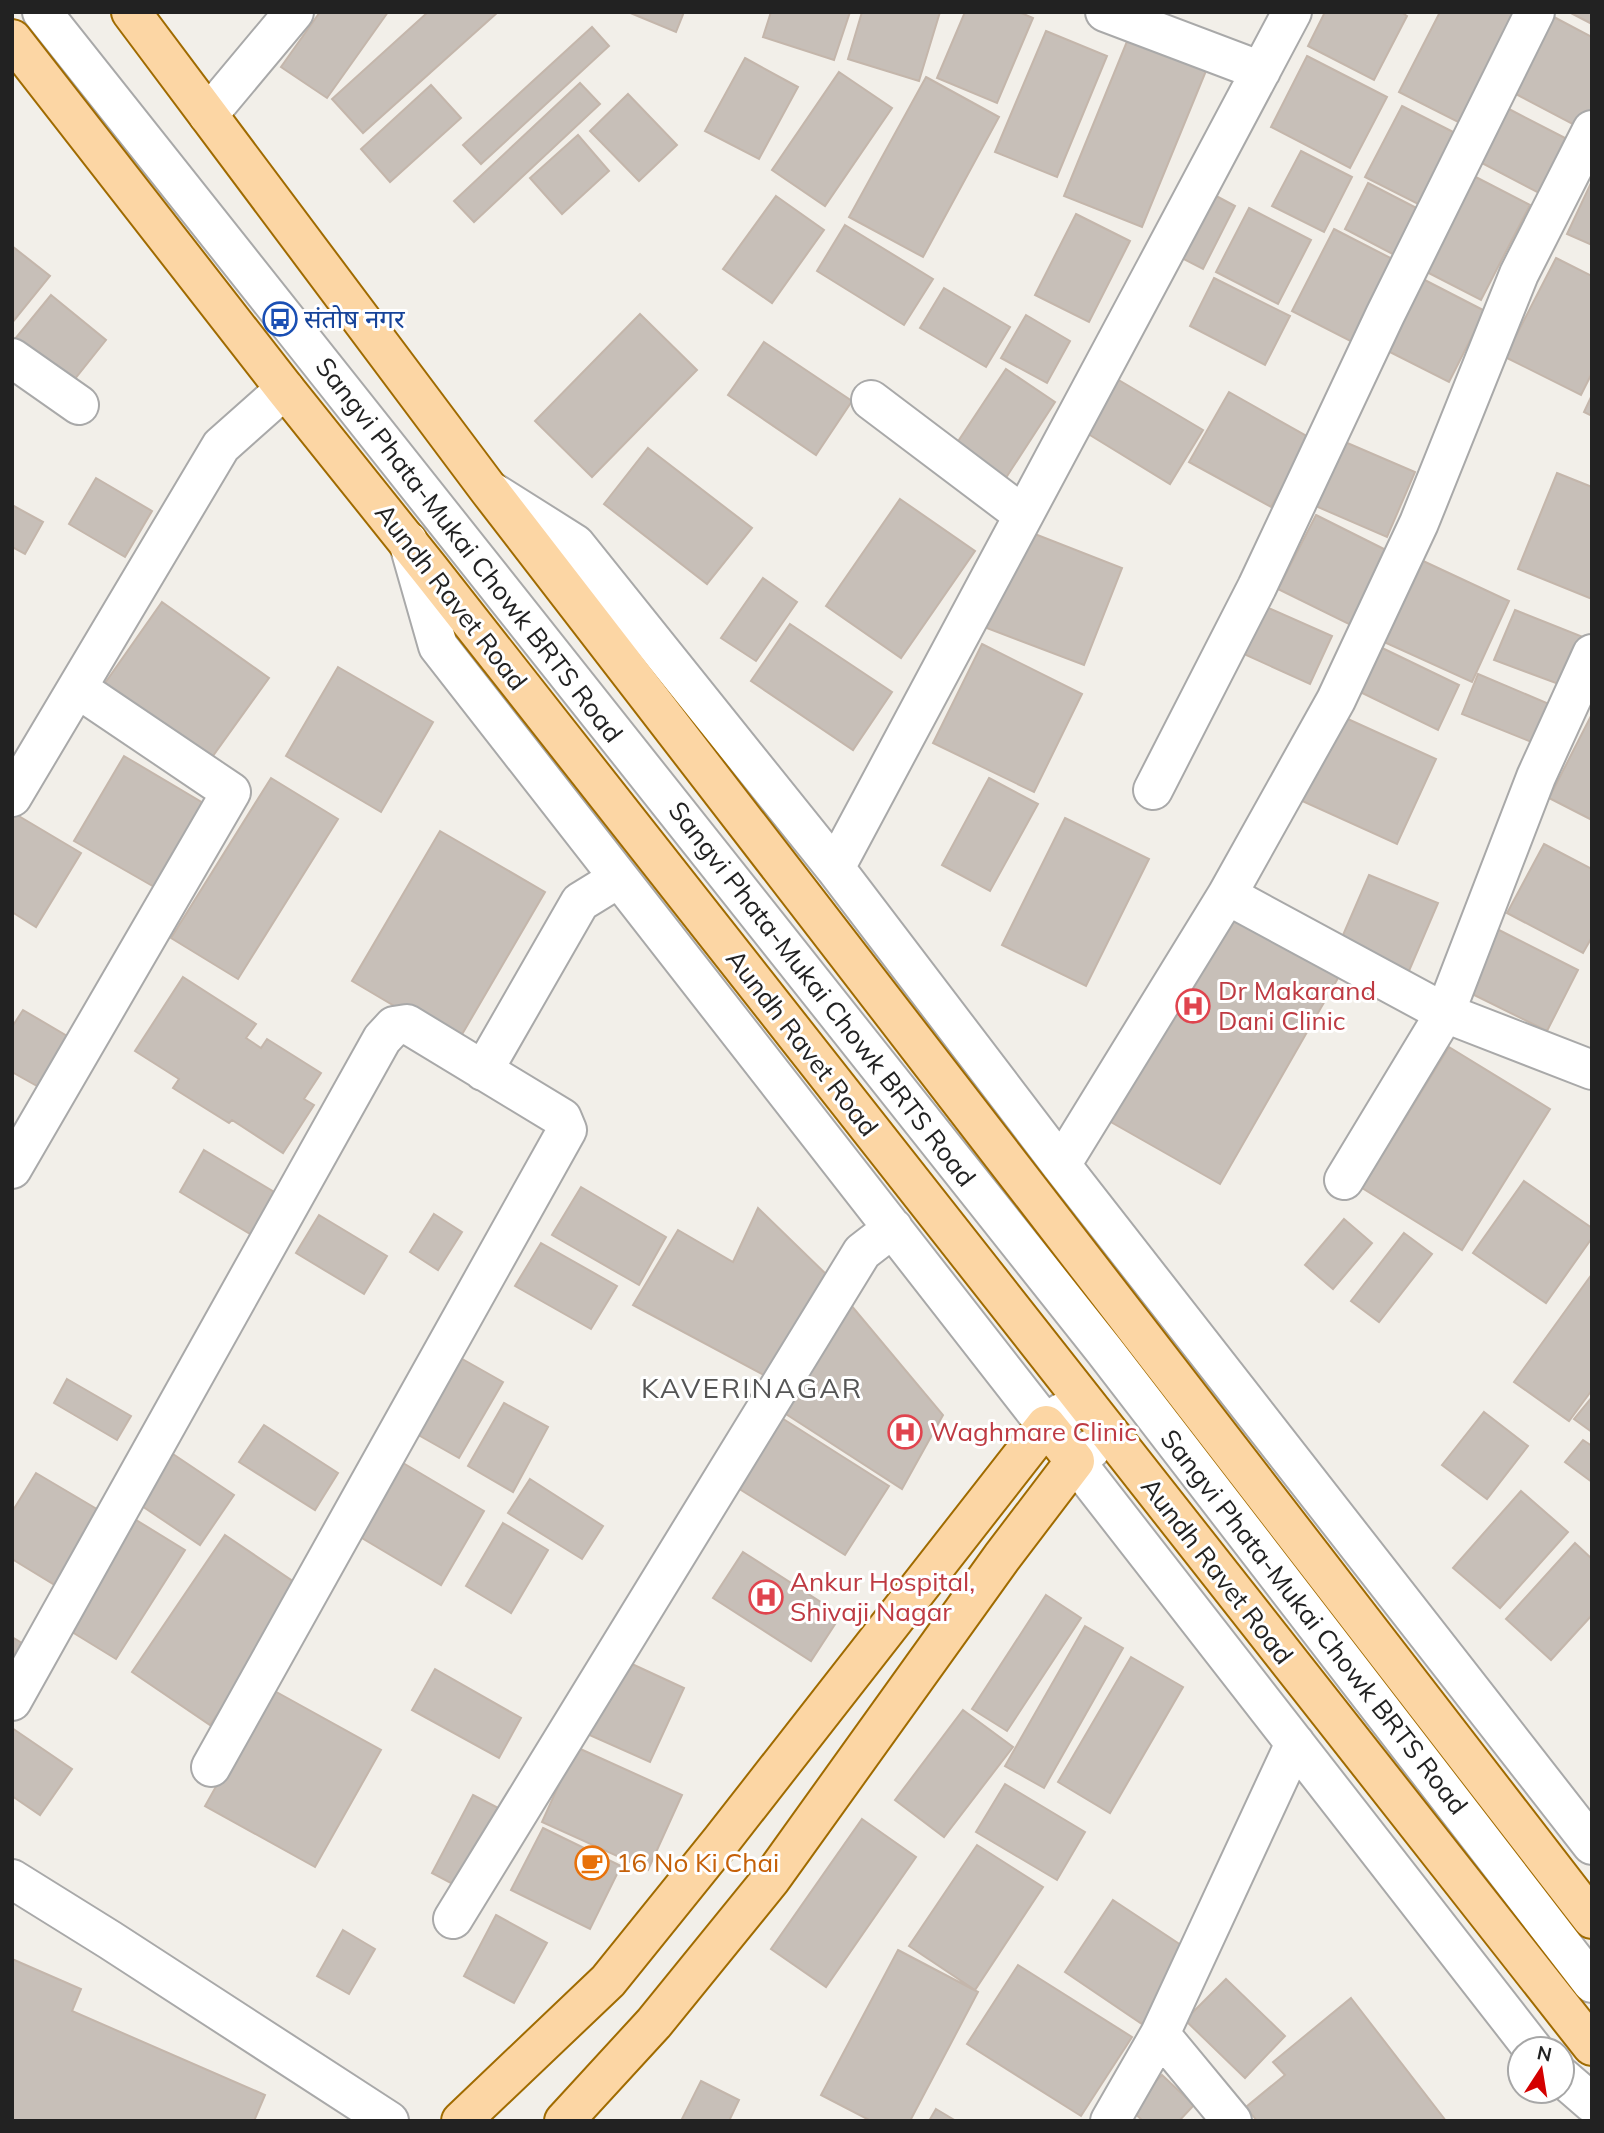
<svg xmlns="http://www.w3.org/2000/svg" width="1604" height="2133" font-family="Mulish,'Noto Sans Devanagari',sans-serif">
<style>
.building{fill:#c7bfb8;stroke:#c4b6ab;stroke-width:2}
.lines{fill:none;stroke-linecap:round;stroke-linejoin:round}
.minor-tunnel{stroke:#c8c6c1;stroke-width:38;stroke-dasharray:38 19;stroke-linecap:butt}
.minor-casing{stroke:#a9a9a9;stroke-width:42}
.major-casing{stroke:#a06b00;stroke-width:42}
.minor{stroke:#fff;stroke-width:38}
.major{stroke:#fcd6a4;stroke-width:38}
.labels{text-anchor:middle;stroke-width:6;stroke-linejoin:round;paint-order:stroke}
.transit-label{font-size:26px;fill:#164399;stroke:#fff;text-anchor:start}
.street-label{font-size:26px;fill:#222;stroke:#fff}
.health-label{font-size:26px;fill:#be3a42;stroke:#fff;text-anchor:start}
.food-label{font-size:26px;fill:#c56008;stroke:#fff;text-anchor:start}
.neighbourhood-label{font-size:28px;letter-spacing:2px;fill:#555;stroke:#fff}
</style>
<rect width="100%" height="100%" fill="#f2efe9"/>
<path class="building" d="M 320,12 L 388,12 L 327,98 L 281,67 Z
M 428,12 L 498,12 L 363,133 L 332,99 Z
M 628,12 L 684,12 L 676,32 Z
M 771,12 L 850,12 L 834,60 L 763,37 Z
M 862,12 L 940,12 L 919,81 L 848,59 Z
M 965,12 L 1019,12 L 1033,18 L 997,103 L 937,78 Z
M 1325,12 L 1401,12 L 1407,16 L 1374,80 L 1308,46 Z
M 1440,12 L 1527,12 L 1468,127 L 1399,92 Z
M 1569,12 L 1592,12 L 1592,24 Z
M 1552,16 L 1592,37 L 1592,116 L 1584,130 L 1512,92 Z
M 592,27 L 609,46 L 481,164 L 463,145 Z
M 1046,31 L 1107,56 L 1057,177 L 995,152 Z
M 1130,34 L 1208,66 L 1142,227 L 1064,196 Z
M 1307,56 L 1387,97 L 1350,168 L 1271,127 Z
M 745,58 L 798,87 L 759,159 L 705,131 Z
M 839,72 L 892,108 L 825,206 L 772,170 Z
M 926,77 L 999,117 L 923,257 L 849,217 Z
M 580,83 L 600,104 L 474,222 L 454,201 Z
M 431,85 L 461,118 L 390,182 L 361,149 Z
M 628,94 L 677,145 L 639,181 L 590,131 Z
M 1402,106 L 1465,138 L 1428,209 L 1365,177 Z
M 1507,108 L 1567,139 L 1539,193 L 1480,162 Z
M 578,135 L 609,171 L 562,214 L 530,178 Z
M 1301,151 L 1352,177 L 1324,232 L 1272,206 Z
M 1468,173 L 1530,205 L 1481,300 L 1419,268 Z
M 1592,181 L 1592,245 L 1567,234 Z
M 1368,183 L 1430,215 L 1406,261 L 1345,229 Z
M 1205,190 L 1235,206 L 1203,269 L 1172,253 Z
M 776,196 L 824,230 L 772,303 L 723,269 Z
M 1249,208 L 1311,240 L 1278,304 L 1216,272 Z
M 1076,214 L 1130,241 L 1089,322 L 1035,295 Z
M 845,225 L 933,279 L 904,325 L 817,271 Z
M 1334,229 L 1406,266 L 1364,348 L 1292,311 Z
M 12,246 L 50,276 L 12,323 Z
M 1556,258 L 1592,276 L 1592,373 L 1581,395 L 1505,357 Z
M 1417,276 L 1485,311 L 1449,382 L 1380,347 Z
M 1214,278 L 1290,316 L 1265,365 L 1190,326 Z
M 944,288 L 1010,327 L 986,367 L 920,328 Z
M 51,295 L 106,340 L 70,385 L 14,340 Z
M 640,314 L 697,370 L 592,477 L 535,421 Z
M 1026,315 L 1070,341 L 1047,383 L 1001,358 Z
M 764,342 L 852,401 L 816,455 L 728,395 Z
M 1006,369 L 1055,402 L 1002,484 L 951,452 Z
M 1117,379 L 1203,430 L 1170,484 L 1085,432 Z
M 1229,392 L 1310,438 L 1271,507 L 1189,462 Z
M 1592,395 L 1592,416 L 1584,412 Z
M 1338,439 L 1415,472 L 1387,537 L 1311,504 Z
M 648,448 L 752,528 L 707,584 L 604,504 Z
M 1557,473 L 1592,487 L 1592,599 L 1518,569 Z
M 96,478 L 152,511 L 125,557 L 69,524 Z
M 900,499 L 975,551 L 901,658 L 826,606 Z
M 12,505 L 43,522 L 25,554 L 12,547 Z
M 1316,515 L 1396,555 L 1359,629 L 1278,589 Z
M 1022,529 L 1122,568 L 1084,665 L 984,627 Z
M 1421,560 L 1509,601 L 1472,682 L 1384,642 Z
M 763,578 L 797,602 L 756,661 L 721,638 Z
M 162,602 L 269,678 L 205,767 L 98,693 Z
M 1255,602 L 1332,636 L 1310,684 L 1233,649 Z
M 1515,610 L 1583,637 L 1564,686 L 1494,660 Z
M 790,624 L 892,692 L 853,750 L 751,681 Z
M 982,644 L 1082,694 L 1034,792 L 933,743 Z
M 1376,645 L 1459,685 L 1438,730 L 1354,689 Z
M 338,667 L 433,722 L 381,812 L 286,756 Z
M 1478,674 L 1549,704 L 1534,743 L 1462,714 Z
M 1592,714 L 1592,820 L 1549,798 Z
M 1339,715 L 1436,759 L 1397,844 L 1300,800 Z
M 124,756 L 205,804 L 156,888 L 74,841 Z
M 271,778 L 338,819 L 238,979 L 171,938 Z
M 989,778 L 1038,804 L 990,891 L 942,865 Z
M 12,812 L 81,853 L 36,927 L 12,912 Z
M 1065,818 L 1149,859 L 1086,986 L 1002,945 Z
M 440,831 L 545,892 L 457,1043 L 352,981 Z
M 1544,844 L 1592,869 L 1592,937 L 1583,953 L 1507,913 Z
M 1369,875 L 1438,903 L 1409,971 L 1340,942 Z
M 1231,908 L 1342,971 L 1220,1184 L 1109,1121 Z
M 1495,928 L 1578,970 L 1547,1031 L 1464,990 Z
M 183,977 L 256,1024 L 246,1038 L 261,1048 L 267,1039 L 321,1073 L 304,1099 L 314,1105 L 283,1153 L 232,1120 L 229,1123 L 173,1088 L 179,1079 L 135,1051 Z
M 23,1010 L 74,1040 L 44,1090 L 12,1072 L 12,1027 Z
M 1449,1047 L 1550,1109 L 1462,1250 L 1362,1188 Z
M 204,1150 L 276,1193 L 252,1235 L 180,1192 Z
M 1524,1181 L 1592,1228 L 1592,1238 L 1546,1303 L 1473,1253 Z
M 581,1187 L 666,1237 L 639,1285 L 552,1235 Z
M 758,1208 L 828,1276 L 775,1381 L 633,1305 L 678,1230 L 733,1262 Z
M 434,1214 L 462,1232 L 438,1270 L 410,1252 Z
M 319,1215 L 387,1256 L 364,1294 L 296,1253 Z
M 1344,1219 L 1372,1243 L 1333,1289 L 1305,1265 Z
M 1404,1233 L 1432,1254 L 1379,1322 L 1351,1301 Z
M 541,1243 L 617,1286 L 591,1329 L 515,1286 Z
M 1592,1274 L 1592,1390 L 1569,1421 L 1514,1382 Z
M 845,1298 L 943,1415 L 902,1489 L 775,1407 Z
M 457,1356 L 503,1382 L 459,1458 L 413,1432 Z
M 67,1379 L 131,1416 L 117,1440 L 54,1403 Z
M 1592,1397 L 1592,1432 L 1574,1419 Z
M 504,1403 L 548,1427 L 513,1492 L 468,1466 Z
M 1484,1412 L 1528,1446 L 1487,1499 L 1442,1465 Z
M 777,1415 L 889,1486 L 845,1555 L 733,1485 Z
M 264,1425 L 338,1473 L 315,1510 L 239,1462 Z
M 1583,1440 L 1592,1446 L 1592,1482 L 1565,1462 Z
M 164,1448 L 234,1495 L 200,1545 L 130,1498 Z
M 393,1457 L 484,1511 L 441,1585 L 350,1531 Z
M 36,1473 L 107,1515 L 63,1590 L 12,1559 L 12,1512 Z
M 530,1479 L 603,1526 L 582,1559 L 508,1513 Z
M 1521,1491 L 1568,1532 L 1500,1608 L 1453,1568 Z
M 128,1515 L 185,1550 L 116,1659 L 59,1624 Z
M 503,1523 L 548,1550 L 511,1613 L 466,1586 Z
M 225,1535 L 303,1588 L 210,1725 L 132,1672 Z
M 1575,1543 L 1592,1559 L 1592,1615 L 1551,1660 L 1506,1619 Z
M 743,1552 L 841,1615 L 811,1661 L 713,1598 Z
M 1046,1595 L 1081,1618 L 1007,1731 L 972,1709 Z
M 1085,1626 L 1123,1648 L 1044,1788 L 1005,1766 Z
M 12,1637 L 22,1643 L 12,1660 Z
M 1131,1657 L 1183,1687 L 1110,1813 L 1058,1782 Z
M 619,1658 L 684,1688 L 650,1762 L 585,1733 Z
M 435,1669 L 521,1718 L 499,1758 L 412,1710 Z
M 271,1689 L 381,1750 L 315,1867 L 205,1806 Z
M 963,1710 L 1013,1747 L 944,1837 L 895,1800 Z
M 12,1728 L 72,1769 L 40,1815 L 12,1796 Z
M 576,1747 L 682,1795 L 648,1870 L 542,1822 Z
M 1005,1784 L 1085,1832 L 1057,1880 L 976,1832 Z
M 473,1795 L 504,1811 L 464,1890 L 432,1873 Z
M 862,1819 L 916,1857 L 826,1987 L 771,1949 Z
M 543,1828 L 621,1866 L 590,1929 L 511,1890 Z
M 977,1845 L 1043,1887 L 975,1990 L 909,1946 Z
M 1113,1900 L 1190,1951 L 1142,2024 L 1065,1972 Z
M 496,1915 L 547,1943 L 514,2003 L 464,1976 Z
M 343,1930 L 375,1949 L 349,1994 L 317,1976 Z
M 898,1950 L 978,1992 L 910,2121 L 871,2121 L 821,2095 Z
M 12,1959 L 81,1989 L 72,2011 L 265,2095 L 254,2121 L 12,2121 Z
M 1018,1965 L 1132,2037 L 1081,2116 L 967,2044 Z
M 1226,1979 L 1285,2036 L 1245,2078 L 1185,2020 Z
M 1351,1998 L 1446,2121 L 1257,2121 L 1246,2107 L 1285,2075 L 1273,2062 Z
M 1162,2075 L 1194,2105 L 1179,2121 L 1143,2121 L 1129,2108 Z
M 701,2081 L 739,2100 L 729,2121 L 681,2121 Z
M 936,2109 L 956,2121 L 929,2121 Z"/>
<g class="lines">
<path class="minor-tunnel" d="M 1061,1413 L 1146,1349
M 1091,1449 L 1175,1387"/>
<defs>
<path id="minor" d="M 42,12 L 1104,1350 L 1592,1983
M 1105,12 L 1261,71
M 208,115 L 294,12
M 12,358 L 79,405
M 871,400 L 1022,514
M 491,491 L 575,544 L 835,868 L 1061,1165 L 1592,1845
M 408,541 L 438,646 L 1046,1425 L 1061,1413
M 1153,790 L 1257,587 L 1385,315 L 1535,12
M 12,797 L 221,446 L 285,389
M 835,868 C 987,582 1141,298 1292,12
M 1227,895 L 1445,1013 L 1592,1070
M 483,1071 L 580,902 L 619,878
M 1061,1165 L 1227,895 L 1336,700 L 1419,523 L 1519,274 L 1592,130
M 12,1169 L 231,792 L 77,688
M 1344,1180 L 1445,1013 L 1536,777 L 1592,654
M 1091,1449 L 1075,1461 L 1533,2049
M 12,1701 L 382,1039 L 394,1026 L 407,1024 L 562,1118 L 567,1130 L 211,1767
M 12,1879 L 110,1940 L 389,2121
M 453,1919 L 862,1252 L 893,1228
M 1160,2034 L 1232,2121
M 1562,2077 L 1592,2103
M 1110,2121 L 1160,2034 L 1295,1743"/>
<path id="major" d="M 131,12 L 489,490 L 1592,1919
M 12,39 L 285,389 L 430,570 L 1592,2046
M 461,2121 L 608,1981 L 721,1841 L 1046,1425 L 1075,1461 L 1002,1557 L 771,1879 L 654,2023 L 564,2121"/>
</defs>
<use href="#minor" class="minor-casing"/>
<use href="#major" class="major-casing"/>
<use href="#minor" class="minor"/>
<use href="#major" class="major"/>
</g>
<defs>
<symbol id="bus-ring" viewBox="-11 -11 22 22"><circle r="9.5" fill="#fff" stroke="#1a4fb4" stroke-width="1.5"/><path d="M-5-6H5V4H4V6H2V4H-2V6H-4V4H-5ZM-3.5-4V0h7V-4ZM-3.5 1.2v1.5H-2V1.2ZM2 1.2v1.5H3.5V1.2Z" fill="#1a4fb4"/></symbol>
<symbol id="hospital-ring" viewBox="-11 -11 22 22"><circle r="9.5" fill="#fff" stroke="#e0444e" stroke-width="1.5"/><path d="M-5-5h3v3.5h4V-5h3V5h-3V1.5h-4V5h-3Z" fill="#e0444e"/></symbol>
<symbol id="cafe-ring" viewBox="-11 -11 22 22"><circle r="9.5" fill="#fff" stroke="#e8710a" stroke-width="1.5"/><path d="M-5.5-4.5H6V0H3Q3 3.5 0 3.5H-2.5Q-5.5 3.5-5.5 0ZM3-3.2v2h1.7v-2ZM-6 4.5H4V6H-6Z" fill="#e8710a"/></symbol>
</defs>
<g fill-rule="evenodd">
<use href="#bus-ring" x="261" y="300" width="38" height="38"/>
<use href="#hospital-ring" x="1174" y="987" width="38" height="38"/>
<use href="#hospital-ring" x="886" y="1413" width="38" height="38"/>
<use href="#hospital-ring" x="747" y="1578" width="38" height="38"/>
<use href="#cafe-ring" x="573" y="1844" width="38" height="38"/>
</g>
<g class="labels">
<g class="transit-label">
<text x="304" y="328">संतोष नगर</text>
</g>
<g class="street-label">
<text transform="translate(469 550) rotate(52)" y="9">Sangvi Phata-Mukai Chowk BRTS Road</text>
<text transform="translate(451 597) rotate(52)" y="9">Aundh Ravet Road</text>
<text transform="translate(822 994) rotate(52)" y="9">Sangvi Phata-Mukai Chowk BRTS Road</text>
<text transform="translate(802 1043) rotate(52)" y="9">Aundh Ravet Road</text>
<text transform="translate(1217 1571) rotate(52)" y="9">Aundh Ravet Road</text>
<text transform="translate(1314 1622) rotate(52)" y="9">Sangvi Phata-Mukai Chowk BRTS Road</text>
</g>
<g class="health-label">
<text x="1218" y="1000">Dr Makarand<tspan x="1218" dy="30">Dani Clinic</tspan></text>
<text x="930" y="1441">Waghmare Clinic</text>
<text x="790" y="1591">Ankur Hospital,<tspan x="790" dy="30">Shivaji Nagar</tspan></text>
</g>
<g class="food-label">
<text x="616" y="1872">16 No Ki Chai</text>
</g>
<g class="neighbourhood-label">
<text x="752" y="1398">KAVERINAGAR</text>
</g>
</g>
<rect width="1604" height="2133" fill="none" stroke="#222222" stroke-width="28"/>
<g transform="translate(1541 2070) rotate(12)"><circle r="33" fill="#ffffff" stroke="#a7a7a7" stroke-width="2"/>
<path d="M0-5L12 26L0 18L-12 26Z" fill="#d40000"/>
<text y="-10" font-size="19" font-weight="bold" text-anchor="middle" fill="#222222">N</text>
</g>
</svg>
